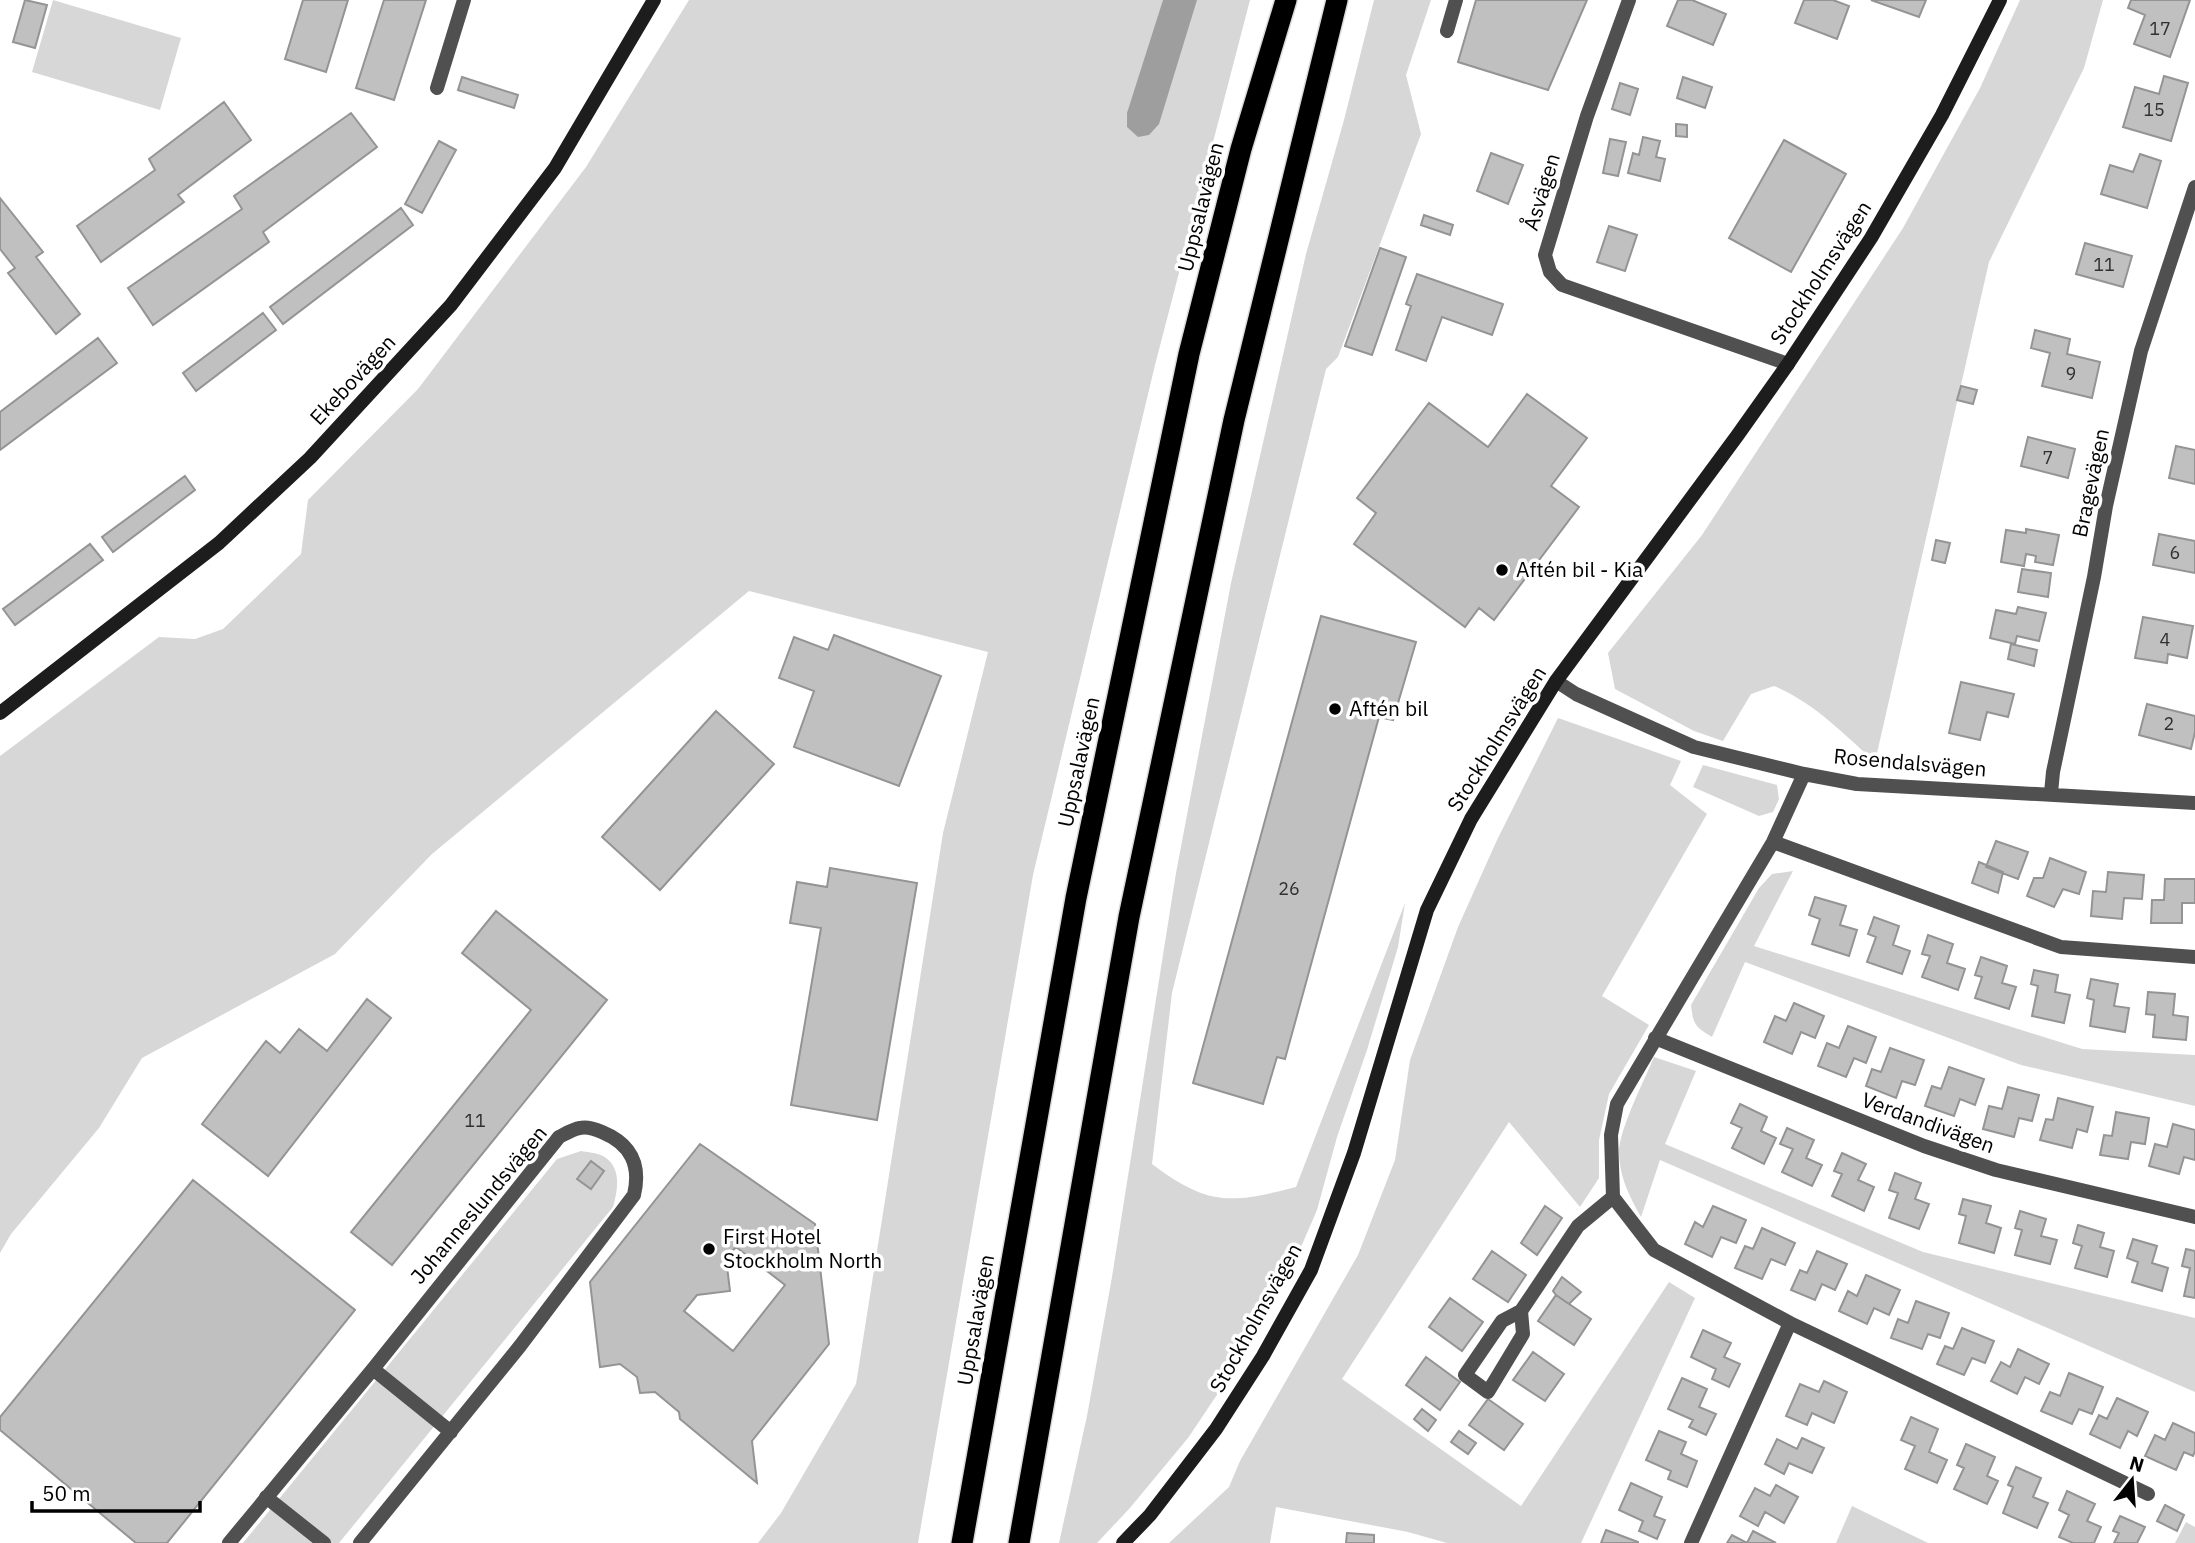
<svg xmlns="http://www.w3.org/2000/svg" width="2195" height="1543" font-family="'IBM Plex Sans',sans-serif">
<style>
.green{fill:#d7d7d7}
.water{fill:#9e9e9e}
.building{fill:#c0c0c0;stroke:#949494;stroke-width:2;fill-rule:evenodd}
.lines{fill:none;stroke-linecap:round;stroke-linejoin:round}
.highway-casing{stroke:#dbdbdb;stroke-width:24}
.street{stroke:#505050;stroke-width:14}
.secondary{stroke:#1d1d1d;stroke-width:14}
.highway{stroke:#000;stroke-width:21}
.poi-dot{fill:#000;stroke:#fff;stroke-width:2.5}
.labels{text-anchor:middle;stroke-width:7;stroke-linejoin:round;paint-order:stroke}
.number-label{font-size:18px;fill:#303030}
.street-label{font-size:21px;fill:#000;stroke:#fff}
.poi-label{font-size:21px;fill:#000;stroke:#fff;text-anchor:start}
</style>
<rect width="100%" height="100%" fill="#fff"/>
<path class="green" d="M 53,0 L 181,38 L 160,110 L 32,72 Z
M 689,0 L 1250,0 L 1155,365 L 1033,875 L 918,1543 L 758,1543 L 781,1513 L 856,1384 L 943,833 L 988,652 L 749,591 L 432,854 L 335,954 L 142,1058 L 99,1128 L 11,1234 L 0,1253 L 0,756 L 159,637 L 195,639 L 223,629 L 301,554 L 308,500 L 418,389 L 586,167 Z
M 1374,0 L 1431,0 L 1406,75 L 1421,134 L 1338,357 L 1326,369 L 1172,993 L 1152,1164 C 1208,1206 1230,1204 1296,1187 L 1405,903 L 1398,947 L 1367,1050 L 1337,1137 L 1317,1210 L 1288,1277 L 1259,1332 L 1188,1438 L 1129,1509 L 1097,1543 L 1059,1543 L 1087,1416 L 1112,1277 L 1176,873 L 1231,583 L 1306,254 L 1344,120 Z
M 2020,0 L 2103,0 L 2084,68 L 1989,262 L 1875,762 C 1844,734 1813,702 1774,686 L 1751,694 L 1723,741 L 1694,731 L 1615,689 L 1608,653 L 1702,535 L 1903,228 L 1980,88 Z
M 1558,718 L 1681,761 L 1670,785 L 1707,814 L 1602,996 L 1649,1025 L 1609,1094 L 1599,1140 L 1599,1178 L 1580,1207 L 1509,1122 L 1342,1379 L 1521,1506 L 1669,1282 L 1695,1298 L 1581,1543 L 1447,1543 L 1408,1532 L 1276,1507 L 1270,1543 L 1169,1543 L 1229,1487 L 1240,1461 L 1358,1255 L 1395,1160 L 1410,1060 L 1458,927 L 1497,840 Z
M 1703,765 L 1777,785 L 1779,799 L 1773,812 L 1759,816 L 1693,787 Z
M 1793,871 L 1754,946 L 2082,1049 L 2195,1055 L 2195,1106 L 2021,1065 L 1745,962 L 1712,1037 C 1695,1027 1693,1024 1691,1005 L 1759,888 L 1772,874 Z
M 1654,1057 L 1696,1071 L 1665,1144 L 1923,1252 L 2195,1318 L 2195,1392 L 1660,1160 L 1641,1217 C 1630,1198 1620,1178 1619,1155 C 1617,1133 1645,1079 1654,1057 Z
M 581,1151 C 587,1152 597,1153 603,1156 C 622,1167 618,1189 613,1207 L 339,1543 L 243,1543 L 557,1159 Z
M 1852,1506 L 1928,1543 L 1836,1543 Z
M 2186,1522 L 2195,1527 L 2195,1543 L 2175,1543 Z"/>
<path class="water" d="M 1163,0 L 1197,0 L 1159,124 L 1149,135 L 1138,137 L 1127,127 L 1127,113 Z"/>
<path class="building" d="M 25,0 L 47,5 L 35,48 L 13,42 Z
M 303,0 L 348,0 L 326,72 L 285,59 Z
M 384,0 L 426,0 L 394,100 L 356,88 Z
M 1476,0 L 1587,0 L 1548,90 L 1458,62 Z
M 1678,0 L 1692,0 L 1726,14 L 1713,45 L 1667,26 Z
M 1804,0 L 1833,0 L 1849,6 L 1837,39 L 1795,23 Z
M 1871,0 L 1926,0 L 1919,17 Z
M 2131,0 L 2190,0 L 2170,57 L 2134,44 L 2145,15 L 2128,8 Z
M 2164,76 L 2188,83 L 2171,141 L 2123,127 L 2135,87 L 2159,94 Z
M 462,77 L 518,95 L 514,108 L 458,90 Z
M 1683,77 L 1712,87 L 1705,108 L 1677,98 Z
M 1620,83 L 1638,89 L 1630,115 L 1612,109 Z
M 224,102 L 251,140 L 178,195 L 184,202 L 101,262 L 77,226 L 155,170 L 149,159 Z
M 351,113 L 377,147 L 263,232 L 269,242 L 153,325 L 128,288 L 242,209 L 234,196 Z
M 1676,124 L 1687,125 L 1687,137 L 1676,136 Z
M 1643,137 L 1660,141 L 1656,157 L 1665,159 L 1660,181 L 1628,173 L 1633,153 L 1639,155 Z
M 1610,139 L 1626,142 L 1618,176 L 1603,173 Z
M 1784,140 L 1846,174 L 1791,272 L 1729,238 Z
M 439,141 L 456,150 L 422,213 L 405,204 Z
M 1491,153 L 1523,165 L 1508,204 L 1477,191 Z
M 2140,154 L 2161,161 L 2147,208 L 2101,194 L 2110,165 L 2133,172 Z
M 0,198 L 43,252 L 36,257 L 80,314 L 56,334 L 8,273 L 15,268 L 0,249 Z
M 401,208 L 413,225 L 283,324 L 270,307 Z
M 1424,215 L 1453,225 L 1450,235 L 1421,225 Z
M 1609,226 L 1637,235 L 1625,271 L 1597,262 Z
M 2085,243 L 2132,256 L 2123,287 L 2076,274 Z
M 1380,248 L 1406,257 L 1372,355 L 1345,346 Z
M 1417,274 L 1503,304 L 1492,335 L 1442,317 L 1426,361 L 1396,350 L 1411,306 L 1406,304 Z
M 263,313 L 276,330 L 196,391 L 183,373 Z
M 2035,330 L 2070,339 L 2067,354 L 2100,362 L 2092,398 L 2042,386 L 2050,353 L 2031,348 Z
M 98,338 L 117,363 L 0,450 L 0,412 Z
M 1961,386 L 1977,390 L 1973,404 L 1957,400 Z
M 1527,394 L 1587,438 L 1551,486 L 1579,507 L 1494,620 L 1479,608 L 1465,627 L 1354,544 L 1376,513 L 1357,498 L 1429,403 L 1488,447 Z
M 2028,437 L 2075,449 L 2068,478 L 2021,466 Z
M 2176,446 L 2195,450 L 2195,484 L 2169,478 Z
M 185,476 L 195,490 L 113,552 L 102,537 Z
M 2026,529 L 2059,535 L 2053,565 L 2035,562 L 2036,556 L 2026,554 L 2024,566 L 2001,562 L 2006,530 L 2026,533 Z
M 2159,534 L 2195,541 L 2195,573 L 2153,565 Z
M 1936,540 L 1950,543 L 1945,563 L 1932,560 Z
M 90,544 L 103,560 L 15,625 L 3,609 Z
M 2022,569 L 2051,573 L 2048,597 L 2018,592 Z
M 2018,607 L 2046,613 L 2039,641 L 2017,636 L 2015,644 L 1990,638 L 1996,610 L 2016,614 Z
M 1321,616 L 1416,642 L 1393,720 L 1379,717 L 1285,1059 L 1277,1057 L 1263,1104 L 1193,1083 Z
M 2143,617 L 2193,626 L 2187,658 L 2168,654 L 2167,663 L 2135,658 Z
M 834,635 L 941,676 L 899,786 L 794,747 L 814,691 L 779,678 L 794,637 L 828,650 Z
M 2011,644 L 2037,650 L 2034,666 L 2008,659 Z
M 1961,682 L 2014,694 L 2008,717 L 1987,712 L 1980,740 L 1949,733 Z
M 2147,704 L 2195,716 L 2195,732 L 2191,749 L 2139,735 Z
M 716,711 L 774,764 L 660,890 L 602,837 Z
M 1996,841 L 2028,852 L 2018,879 L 1986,867 Z
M 2050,858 L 2086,872 L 2079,894 L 2063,889 L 2054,907 L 2027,896 L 2034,878 L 2043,878 Z
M 1979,862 L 2003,872 L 1998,893 L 1972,883 Z
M 830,868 L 917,883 L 877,1120 L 791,1105 L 821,928 L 790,923 L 797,882 L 827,887 Z
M 2108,872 L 2144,875 L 2142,899 L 2124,898 L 2122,919 L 2091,916 L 2093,891 L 2106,892 Z
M 2165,879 L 2195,879 L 2195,903 L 2182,903 L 2182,923 L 2151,923 L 2152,900 L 2164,900 Z
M 1815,897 L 1846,906 L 1840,925 L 1857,930 L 1849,956 L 1812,944 L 1820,919 L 1809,915 Z
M 496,911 L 607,1000 L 392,1265 L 351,1232 L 531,1010 L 462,953 Z
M 1874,917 L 1899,926 L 1893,945 L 1910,951 L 1902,974 L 1867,962 L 1876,937 L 1868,934 Z
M 1928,935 L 1953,944 L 1947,963 L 1965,969 L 1958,990 L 1922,977 L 1930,956 L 1922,954 Z
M 1981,957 L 2007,966 L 2002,983 L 2016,987 L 2009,1009 L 1975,998 L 1982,977 L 1975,975 Z
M 2034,970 L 2058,975 L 2055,992 L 2070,995 L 2064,1023 L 2032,1016 L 2038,986 L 2031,984 Z
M 2091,979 L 2118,984 L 2114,1006 L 2129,1008 L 2125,1032 L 2090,1026 L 2094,1000 L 2087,998 Z
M 2148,992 L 2175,994 L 2173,1015 L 2188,1017 L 2186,1040 L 2153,1037 L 2155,1015 L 2146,1014 Z
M 367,999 L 391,1018 L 268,1176 L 202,1124 L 266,1041 L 280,1053 L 299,1029 L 327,1051 Z
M 1794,1003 L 1824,1016 L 1815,1038 L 1801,1032 L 1792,1054 L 1764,1042 L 1775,1016 L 1786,1021 Z
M 1848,1026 L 1876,1037 L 1866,1063 L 1854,1058 L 1846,1077 L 1818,1066 L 1827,1043 L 1839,1048 Z
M 1890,1048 L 1924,1060 L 1915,1085 L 1902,1081 L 1896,1098 L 1866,1086 L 1872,1069 L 1881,1072 Z
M 1949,1067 L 1984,1079 L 1975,1105 L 1960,1099 L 1954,1116 L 1925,1106 L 1932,1086 L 1941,1089 Z
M 2008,1087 L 2039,1095 L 2032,1121 L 2019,1118 L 2014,1137 L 1983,1129 L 1989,1106 L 2002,1109 Z
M 2058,1098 L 2093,1107 L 2087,1132 L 2077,1129 L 2072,1148 L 2040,1140 L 2046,1119 L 2053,1120 Z
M 1740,1104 L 1767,1117 L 1761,1131 L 1776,1138 L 1764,1164 L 1732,1148 L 1742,1128 L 1731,1123 Z
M 2116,1112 L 2149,1118 L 2145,1144 L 2131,1142 L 2128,1159 L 2100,1155 L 2104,1135 L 2112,1136 Z
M 2173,1124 L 2195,1130 L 2195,1160 L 2184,1157 L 2179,1174 L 2149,1166 L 2155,1144 L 2167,1147 Z
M 1787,1128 L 1814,1140 L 1806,1158 L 1822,1165 L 1812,1186 L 1782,1172 L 1793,1149 L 1780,1144 Z
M 700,1144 L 815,1224 L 829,1344 L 752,1441 L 757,1483 L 680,1419 L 679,1412 L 655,1392 L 640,1393 L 637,1377 L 620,1364 L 600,1367 L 590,1282 ZM 736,1247 L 785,1285 L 733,1351 L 684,1311 L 697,1295 L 730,1291 L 726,1258 Z
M 1842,1153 L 1866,1164 L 1858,1180 L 1874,1187 L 1864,1211 L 1832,1196 L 1842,1174 L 1834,1171 Z
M 591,1161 L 604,1171 L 591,1189 L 577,1179 Z
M 1895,1173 L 1921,1183 L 1915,1199 L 1929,1204 L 1919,1229 L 1889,1218 L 1898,1193 L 1889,1190 Z
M 193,1180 L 355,1310 L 167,1543 L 136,1543 L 0,1430 L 0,1417 Z
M 1963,1199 L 1991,1206 L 1986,1223 L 2001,1228 L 1994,1253 L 1959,1243 L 1966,1216 L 1959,1214 Z
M 1545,1206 L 1562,1218 L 1537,1255 L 1521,1243 Z
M 1713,1206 L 1746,1220 L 1736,1243 L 1721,1237 L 1712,1257 L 1685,1244 L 1695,1222 L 1703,1227 Z
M 2020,1211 L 2046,1219 L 2041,1236 L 2057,1240 L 2050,1264 L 2015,1255 L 2022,1230 L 2015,1228 Z
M 2078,1225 L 2104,1233 L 2100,1247 L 2114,1251 L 2107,1277 L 2075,1268 L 2082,1246 L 2073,1243 Z
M 1762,1228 L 1795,1243 L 1785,1265 L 1771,1259 L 1762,1279 L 1735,1268 L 1745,1246 L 1753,1249 Z
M 2133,1239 L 2157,1246 L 2152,1263 L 2168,1268 L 2162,1291 L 2132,1282 L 2138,1262 L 2127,1258 Z
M 2186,1249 L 2195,1251 L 2195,1298 L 2184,1296 L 2190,1268 L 2182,1266 Z
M 1492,1251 L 1526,1275 L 1508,1302 L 1473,1279 Z
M 1817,1251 L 1847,1264 L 1835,1290 L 1822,1284 L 1815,1300 L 1791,1290 L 1800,1270 L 1807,1273 Z
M 1866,1275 L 1900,1290 L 1889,1315 L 1874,1308 L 1867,1324 L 1839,1311 L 1848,1291 L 1857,1296 Z
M 1562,1277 L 1581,1292 L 1569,1304 L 1556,1295 L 1553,1291 Z
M 1556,1295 L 1591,1319 L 1574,1345 L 1538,1321 Z
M 1450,1298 L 1483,1322 L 1462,1351 L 1429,1327 Z
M 1916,1301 L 1949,1313 L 1940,1338 L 1928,1334 L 1922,1349 L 1891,1338 L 1898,1319 L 1908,1323 Z
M 1962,1328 L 1994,1341 L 1985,1363 L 1972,1358 L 1964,1375 L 1937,1364 L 1945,1346 L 1953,1349 Z
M 1703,1330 L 1731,1343 L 1724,1357 L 1740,1364 L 1729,1387 L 1712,1379 L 1716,1369 L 1691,1357 Z
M 2018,1349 L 2049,1364 L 2039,1384 L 2025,1377 L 2017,1394 L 1991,1381 L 2001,1362 L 2010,1367 Z
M 1533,1352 L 1564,1374 L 1545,1401 L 1513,1380 Z
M 1426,1357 L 1460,1382 L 1440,1410 L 1406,1385 Z
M 2069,1373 L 2103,1387 L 2092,1414 L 2079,1409 L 2072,1424 L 2041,1411 L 2050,1392 L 2060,1396 Z
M 1682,1378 L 1707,1389 L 1699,1407 L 1716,1414 L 1706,1435 L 1689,1427 L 1693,1420 L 1668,1409 Z
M 1824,1381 L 1847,1392 L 1834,1423 L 1812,1413 L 1807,1425 L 1786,1416 L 1800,1384 L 1819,1392 Z
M 2117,1398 L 2148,1412 L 2137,1436 L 2128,1431 L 2120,1448 L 2090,1434 L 2099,1415 L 2107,1419 Z
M 1488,1399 L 1523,1424 L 1504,1450 L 1469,1425 Z
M 1422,1409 L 1436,1420 L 1428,1431 L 1414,1419 Z
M 1911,1417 L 1938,1429 L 1929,1452 L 1947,1460 L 1937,1483 L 1905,1469 L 1915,1446 L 1901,1440 Z
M 2173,1423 L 2195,1433 L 2195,1451 L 2193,1456 L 2184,1452 L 2176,1470 L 2145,1456 L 2155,1435 L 2165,1440 Z
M 1459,1431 L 1476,1443 L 1468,1454 L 1451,1442 Z
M 1659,1431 L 1686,1442 L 1681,1454 L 1697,1461 L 1687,1487 L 1668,1479 L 1671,1471 L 1646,1460 Z
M 1802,1438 L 1824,1448 L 1812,1473 L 1789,1463 L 1784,1474 L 1765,1464 L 1777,1439 L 1797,1449 Z
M 1966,1444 L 1995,1457 L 1987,1476 L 1998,1481 L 1987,1504 L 1954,1489 L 1964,1468 L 1957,1465 Z
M 2016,1467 L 2041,1478 L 2033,1497 L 2048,1503 L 2037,1528 L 2003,1513 L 2013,1487 L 2008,1485 Z
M 1631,1483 L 1662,1497 L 1654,1516 L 1665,1520 L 1657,1539 L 1639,1531 L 1643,1521 L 1619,1510 Z
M 1776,1485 L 1798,1497 L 1784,1523 L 1765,1512 L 1758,1526 L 1740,1516 L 1755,1488 L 1770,1496 Z
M 2067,1491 L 2095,1504 L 2087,1521 L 2101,1527 L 2094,1543 L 2073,1543 L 2059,1537 L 2069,1515 L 2059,1510 Z
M 2165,1505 L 2184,1515 L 2177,1531 L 2157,1521 Z
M 2120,1516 L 2145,1527 L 2137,1543 L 2114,1543 L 2119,1533 L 2113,1531 Z
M 1606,1530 L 1638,1542 L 1638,1543 L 1601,1543 Z
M 1753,1531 L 1776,1543 L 1727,1543 L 1732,1535 L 1747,1543 Z
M 1347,1533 L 1374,1535 L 1374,1543 L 1346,1543 Z"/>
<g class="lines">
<defs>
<path id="highway" d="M 962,1543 L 1076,898 L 1189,354 L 1241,149 L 1286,0
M 1019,1543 L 1129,917 L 1234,420 L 1337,0"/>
</defs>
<use href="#highway" class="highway-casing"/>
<path class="street" d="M 1629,0 L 1587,116 L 1545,255 L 1550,272 L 1562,285 L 1788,364
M 1447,31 L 1456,0
M 437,88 L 464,0
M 1556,681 L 1576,694 L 1694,747 L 1804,774 L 1857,784 L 2195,803
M 1804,774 L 1773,842 L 1617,1104 L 1611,1135 L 1613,1197 L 1654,1250 L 1790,1323 L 2148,1494
M 2051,793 L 2053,772 L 2094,577 L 2106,506 L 2141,351 L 2195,187
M 1773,842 L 2061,947 L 2195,957
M 1655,1038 L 1924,1146 L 1996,1170 L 2195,1217
M 1521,1311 L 1523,1334 L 1488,1392 L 1465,1375 L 1502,1321 L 1521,1311 L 1578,1226 L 1613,1197
M 373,1369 L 451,1432
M 266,1497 L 324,1543
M 229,1543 L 373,1369 L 559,1137 C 565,1134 573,1129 580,1128 C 587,1126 595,1129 602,1132 C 631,1144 641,1165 634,1195 L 520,1346 L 360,1543
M 1691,1543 L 1790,1323"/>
<path class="secondary" d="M 0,713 L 219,543 L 310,458 L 451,305 L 555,168 L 654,0
M 1123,1543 L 1150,1515 L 1216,1429 L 1263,1356 L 1311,1270 L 1354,1153 L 1427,910 L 1471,819 L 1556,681 L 1737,436 L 1788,364 L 1871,238 L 1942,115 L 2000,0"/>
<use href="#highway" class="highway"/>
</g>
<g class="poi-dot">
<circle cx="1502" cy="570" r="7"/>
<circle cx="1335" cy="709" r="7"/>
<circle cx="709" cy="1249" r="7"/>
</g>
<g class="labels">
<g class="number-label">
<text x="2160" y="35">17</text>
<text x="2154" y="116">15</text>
<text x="2104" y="271">11</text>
<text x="2071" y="380">9</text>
<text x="2048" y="464">7</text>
<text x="2175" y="559">6</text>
<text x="2165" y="646">4</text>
<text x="2169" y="730">2</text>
<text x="1289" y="895">26</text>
<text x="475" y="1127">11</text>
</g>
<g class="street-label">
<text transform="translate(1542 192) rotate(-73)" y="7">Åsvägen</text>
<text transform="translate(1201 207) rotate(-76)" y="7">Uppsalavägen</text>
<text transform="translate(1821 273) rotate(-57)" y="7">Stockholmsvägen</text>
<text transform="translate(353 380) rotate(-47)" y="7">Ekebovägen</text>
<text transform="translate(2091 483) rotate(-78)" y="7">Bragevägen</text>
<text transform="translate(1497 739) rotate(-58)" y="7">Stockholmsvägen</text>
<text transform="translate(1079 762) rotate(-78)" y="7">Uppsalavägen</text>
<text transform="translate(1910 763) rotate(5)" y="7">Rosendalsvägen</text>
<text transform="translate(1928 1123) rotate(20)" y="7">Verdandivägen</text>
<text transform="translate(479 1205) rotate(-50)" y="7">Johanneslundsvägen</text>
<text transform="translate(1256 1318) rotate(-61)" y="7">Stockholmsvägen</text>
<text transform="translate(976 1320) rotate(-80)" y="7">Uppsalavägen</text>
</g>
<g class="poi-label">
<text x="1516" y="577">Aftén bil - Kia</text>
<text x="1349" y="716">Aftén bil</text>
<text x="723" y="1244">First Hotel<tspan x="723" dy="24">Stockholm North</tspan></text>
</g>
</g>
<g transform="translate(2132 1480) rotate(17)" stroke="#ffffff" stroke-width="5" paint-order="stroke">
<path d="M0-5L12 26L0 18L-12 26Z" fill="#000000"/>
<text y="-10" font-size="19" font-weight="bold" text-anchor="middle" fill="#000000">N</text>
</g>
<path d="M32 1501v10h168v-10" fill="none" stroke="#000000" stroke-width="3.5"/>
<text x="42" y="1501" font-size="21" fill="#000000" stroke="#ffffff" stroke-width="5" paint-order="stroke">50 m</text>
</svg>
